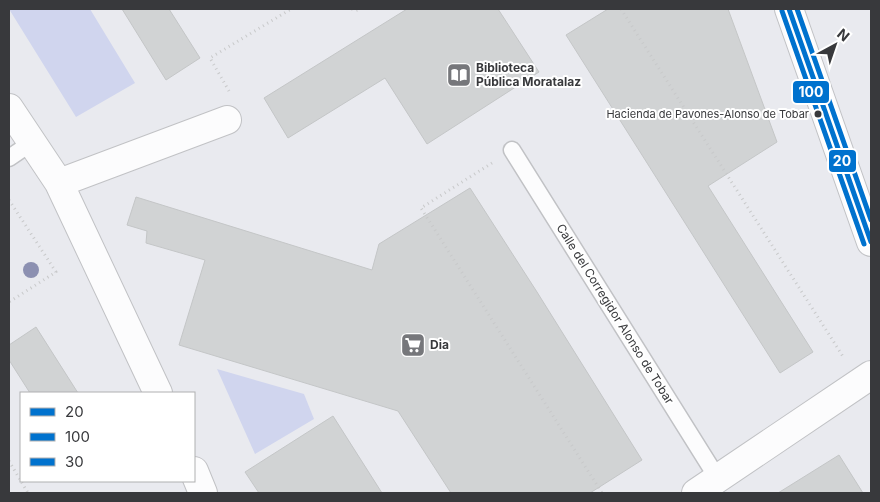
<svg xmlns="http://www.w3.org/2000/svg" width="880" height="502" font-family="Inter,sans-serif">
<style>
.green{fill:#d0d5ee}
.building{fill:#d1d3d4;stroke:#c4c6c7}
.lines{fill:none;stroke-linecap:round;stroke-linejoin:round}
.service-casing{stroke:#c1c2c5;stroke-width:19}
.minor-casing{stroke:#c1c2c5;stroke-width:30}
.path{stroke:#c8c9ca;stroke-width:3;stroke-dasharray:1 4;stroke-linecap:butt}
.service{stroke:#fcfcfd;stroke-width:16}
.minor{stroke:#fcfcfd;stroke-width:28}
.bus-1-casing{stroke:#fff;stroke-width:9}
.bus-2-casing{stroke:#fff;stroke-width:9}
.bus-3-casing{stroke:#fff;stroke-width:9}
.bus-1{stroke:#0072ce;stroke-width:5}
.bus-2{stroke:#0072ce;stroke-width:5}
.bus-3{stroke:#0072ce;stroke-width:5}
.tree{fill:#8c90b1}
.bus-dot{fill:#38393c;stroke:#fff;stroke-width:2}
.labels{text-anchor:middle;stroke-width:4;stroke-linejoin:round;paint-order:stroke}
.bus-label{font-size:11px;fill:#38393c;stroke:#fff;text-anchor:end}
.poi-label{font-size:12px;font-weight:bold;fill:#38393c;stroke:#fff;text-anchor:start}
.street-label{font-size:12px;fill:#38393c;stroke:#fff}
.line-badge{stroke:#fff;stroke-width:2}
.badge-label{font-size:14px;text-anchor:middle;font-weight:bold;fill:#fff}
</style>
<rect width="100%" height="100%" fill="#e9eaef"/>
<path class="green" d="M 9,9 L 90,9 L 135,83 L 76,117 Z
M 217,369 L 304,394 L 314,419 L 255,454 Z"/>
<path class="building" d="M 122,9 L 169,9 L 200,58 L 166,80 Z
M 407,9 L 498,9 L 539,72 L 427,144 L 385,78 L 288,138 L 264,98 Z
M 608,9 L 728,9 L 777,142 L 708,186 L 813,352 L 780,373 L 566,35 Z
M 470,188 L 537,292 L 642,460 L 590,493 L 451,493 L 398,411 L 179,345 L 205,260 L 146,243 L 147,231 L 127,225 L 136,197 L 372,270 L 379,244 Z
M 36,327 L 78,393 L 30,393 L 9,360 L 9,345 Z
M 333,416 L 382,493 L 259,493 L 245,472 Z
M 839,455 L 863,493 L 778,493 Z"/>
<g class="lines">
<defs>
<path id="service" d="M 512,150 L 718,479
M 9,158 L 31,143"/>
<path id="minor" d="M 789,9 L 871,242
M 9,108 L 59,183 L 158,393
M 59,183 L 227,120
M 194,471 L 203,493
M 696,493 L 871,375"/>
</defs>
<use href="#service" class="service-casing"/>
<use href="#minor" class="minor-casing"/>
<path class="path" d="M 352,9 L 355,11 L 360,9
M 621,9 L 844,358
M 229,91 L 210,58 L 291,9
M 492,163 L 421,208 L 602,493
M 9,200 L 56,272 L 9,302
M 9,461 L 28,493"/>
<use href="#service" class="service"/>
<use href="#minor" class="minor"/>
<defs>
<path id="bus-1" d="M 789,9 L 871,242"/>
<path id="bus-2" d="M 782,11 L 864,244"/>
<path id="bus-3" d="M 797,9 L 871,220"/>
</defs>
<use href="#bus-1" class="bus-1-casing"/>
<use href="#bus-2" class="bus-2-casing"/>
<use href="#bus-3" class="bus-3-casing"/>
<use href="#bus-1" class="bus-1"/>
<use href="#bus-2" class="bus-2"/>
<use href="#bus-3" class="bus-3"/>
</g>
<circle class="tree" cx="31" cy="270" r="8"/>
<defs>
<symbol id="library-square" viewBox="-11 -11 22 22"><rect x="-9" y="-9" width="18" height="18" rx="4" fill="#76777b" stroke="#fff"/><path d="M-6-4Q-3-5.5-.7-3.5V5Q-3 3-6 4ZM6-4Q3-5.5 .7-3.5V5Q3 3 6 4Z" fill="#fff"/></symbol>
<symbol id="supermarket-square" viewBox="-11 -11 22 22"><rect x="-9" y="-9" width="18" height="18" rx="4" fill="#76777b" stroke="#fff"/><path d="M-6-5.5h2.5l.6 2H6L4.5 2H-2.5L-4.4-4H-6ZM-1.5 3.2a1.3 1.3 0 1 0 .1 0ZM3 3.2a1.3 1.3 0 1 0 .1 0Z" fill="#fff"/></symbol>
</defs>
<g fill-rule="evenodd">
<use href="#library-square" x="445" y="61" width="28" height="28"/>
<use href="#supermarket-square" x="399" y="331" width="28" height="28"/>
</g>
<circle class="bus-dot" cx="818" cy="114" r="4.5"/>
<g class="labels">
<g class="bus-label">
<text x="809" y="118">Hacienda de Pavones-Alonso de Tobar</text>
</g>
<g class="poi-label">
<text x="476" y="72">Biblioteca<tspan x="476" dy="14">Pública Moratalaz</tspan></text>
<text x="430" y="349">Dia</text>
</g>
<g class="street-label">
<text transform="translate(615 314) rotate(58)" y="4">Calle del Corregidor Alonso de Tobar</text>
</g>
</g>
<g class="line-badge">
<rect x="792" y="80" width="38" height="24" rx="5" fill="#0072ce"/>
<rect x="828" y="149" width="29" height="24" rx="5" fill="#0072ce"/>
</g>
<g class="badge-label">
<text x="811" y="97">100</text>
<text x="842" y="166">20</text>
</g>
<rect width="880" height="502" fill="none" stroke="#38393c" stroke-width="20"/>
<rect x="20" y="392" width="175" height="90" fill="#ffffff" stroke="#afb0b1"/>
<rect x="30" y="408" width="25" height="8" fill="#0072ce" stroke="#afb0b1"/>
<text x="65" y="417" font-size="15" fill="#38393c">20</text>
<rect x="30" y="433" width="25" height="8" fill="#0072ce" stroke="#afb0b1"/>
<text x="65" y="442" font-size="15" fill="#38393c">100</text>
<rect x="30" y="458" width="25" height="8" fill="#0072ce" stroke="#afb0b1"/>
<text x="65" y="467" font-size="15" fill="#38393c">30</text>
<g transform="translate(835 45) rotate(40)" stroke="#ffffff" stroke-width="4" paint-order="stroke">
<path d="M0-4L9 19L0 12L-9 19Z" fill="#38393c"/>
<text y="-8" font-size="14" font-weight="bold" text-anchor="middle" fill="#38393c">N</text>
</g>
</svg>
